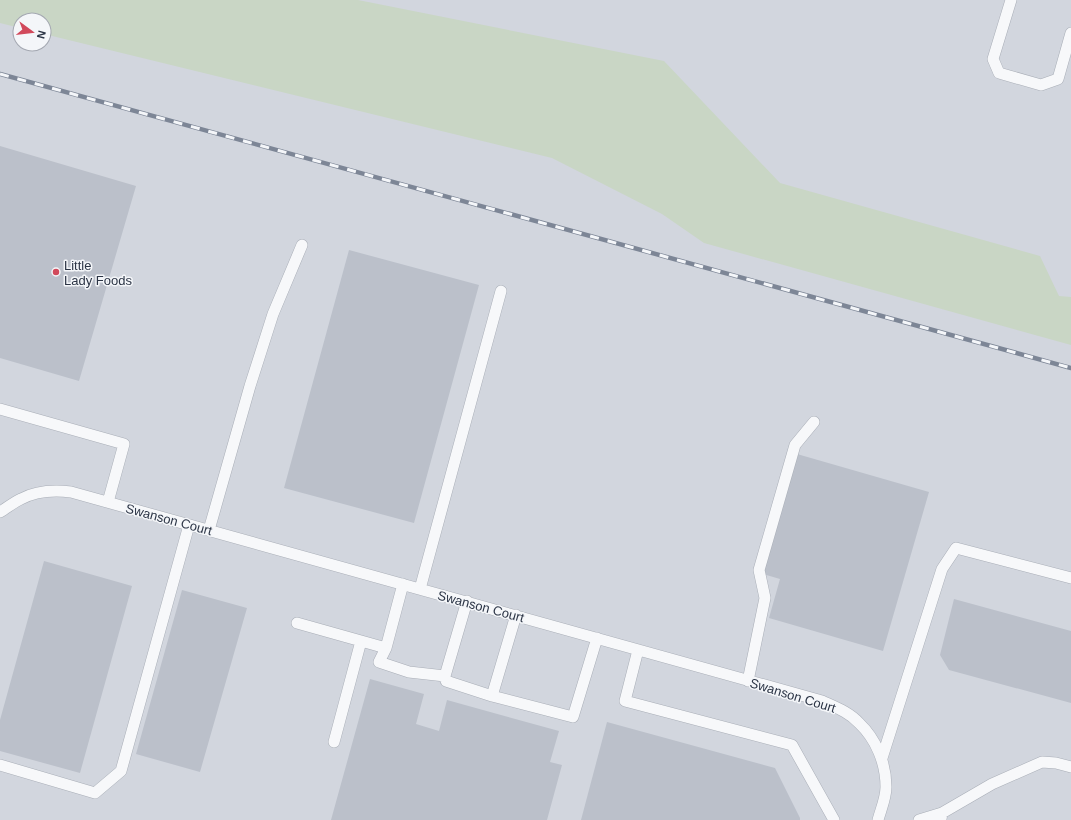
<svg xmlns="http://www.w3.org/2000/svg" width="1071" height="820" font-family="Arial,sans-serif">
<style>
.built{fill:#d2d6de;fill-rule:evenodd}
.green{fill:#c9d6c5}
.building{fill:#bbc0ca}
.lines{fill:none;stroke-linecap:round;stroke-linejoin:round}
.service-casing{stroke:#a9aeb7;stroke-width:12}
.service{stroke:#f7f8fa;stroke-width:11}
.rail-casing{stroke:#7d8696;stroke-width:4.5}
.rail{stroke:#f4f6f9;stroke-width:3;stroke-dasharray:9;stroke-linecap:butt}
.poi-dot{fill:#d1495b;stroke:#f4f6f9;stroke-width:1.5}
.labels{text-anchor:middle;stroke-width:3;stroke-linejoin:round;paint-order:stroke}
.poi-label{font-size:13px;fill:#2b3445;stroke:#f4f6f9;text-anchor:start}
.street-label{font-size:13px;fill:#2b3445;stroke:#f4f6f9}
</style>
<rect width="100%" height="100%" fill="#e4e7ec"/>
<path class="built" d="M 0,0 L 1071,0 L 1071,820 L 0,820 ZM 20,20 L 44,20 L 44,44 L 20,44 Z"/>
<path class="green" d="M 0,0 L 358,0 L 664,61 L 780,183 L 1040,256 L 1059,296 L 1071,297 L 1071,345 L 704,243 L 662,214 L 552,158 L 44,34 L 44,20 L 20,20 L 20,28 L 0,23 Z"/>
<path class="building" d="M 0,146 L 136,186 L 79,381 L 0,358 Z
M 349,250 L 479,285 L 414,523 L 284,488 Z
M 797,454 L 929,492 L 883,651 L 769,618 L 780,579 L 763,574 Z
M 44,561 L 132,586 L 80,773 L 0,751 L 0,720 Z
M 182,590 L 247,608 L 200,772 L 136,754 Z
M 954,599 L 1071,631 L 1071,703 L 949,670 L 940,655 Z
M 370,679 L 424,694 L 416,724 L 439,731 L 447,700 L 559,731 L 550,762 L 562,765 L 547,820 L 331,820 Z
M 607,722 L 775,768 L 800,818 L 800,820 L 581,820 Z"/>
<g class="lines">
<defs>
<path id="service" d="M 1011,0 L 993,59 L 999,73 L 1041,85 L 1058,79 L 1071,33
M 0,409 L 124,444 L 108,502
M 0,512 C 7,508 14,502 21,499 C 36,491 55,490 71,492 L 822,701 C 835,707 849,712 859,723 C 876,739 886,763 886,787 C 886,798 881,809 878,820
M 209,530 L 250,386 L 273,314 L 302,245
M 420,589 L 501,291
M 297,623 L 386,648 L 403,584
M 386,648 L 379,662 L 409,672 L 445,676 L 467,601
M 638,650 L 625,701 L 792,745 L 834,820
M 445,676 L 446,681 L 492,696 L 516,615
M 748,681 L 765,598 L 759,570 L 795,445 L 814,422
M 492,696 L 573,717 L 597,638
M 334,742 L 361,641
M 882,758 L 942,569 L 956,548 L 1071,578
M 0,765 L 95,793 L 121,771 L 189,525
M 942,813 L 992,784 L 1042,762 L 1056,763 L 1071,767
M 919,820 L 942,813 L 941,819"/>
</defs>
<use href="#service" class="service-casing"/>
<use href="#service" class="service"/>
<defs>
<path id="rail" d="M 0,74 L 1071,368"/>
</defs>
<use href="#rail" class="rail-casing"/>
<use href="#rail" class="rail"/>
</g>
<circle class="poi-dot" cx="56" cy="272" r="4"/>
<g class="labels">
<g class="poi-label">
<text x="64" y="270">Little<tspan x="64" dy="15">Lady Foods</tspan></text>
</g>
<g class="street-label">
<text transform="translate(169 519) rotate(15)" y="5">Swanson Court</text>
<text transform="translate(481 606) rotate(15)" y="5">Swanson Court</text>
<text transform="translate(793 695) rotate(17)" y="5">Swanson Court</text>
</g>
</g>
<g transform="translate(32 32) rotate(105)"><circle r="19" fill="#f4f6f9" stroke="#a4a8b1"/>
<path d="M0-3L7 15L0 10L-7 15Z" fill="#d1495b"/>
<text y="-6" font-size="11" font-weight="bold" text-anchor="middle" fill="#2b3445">N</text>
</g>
</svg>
